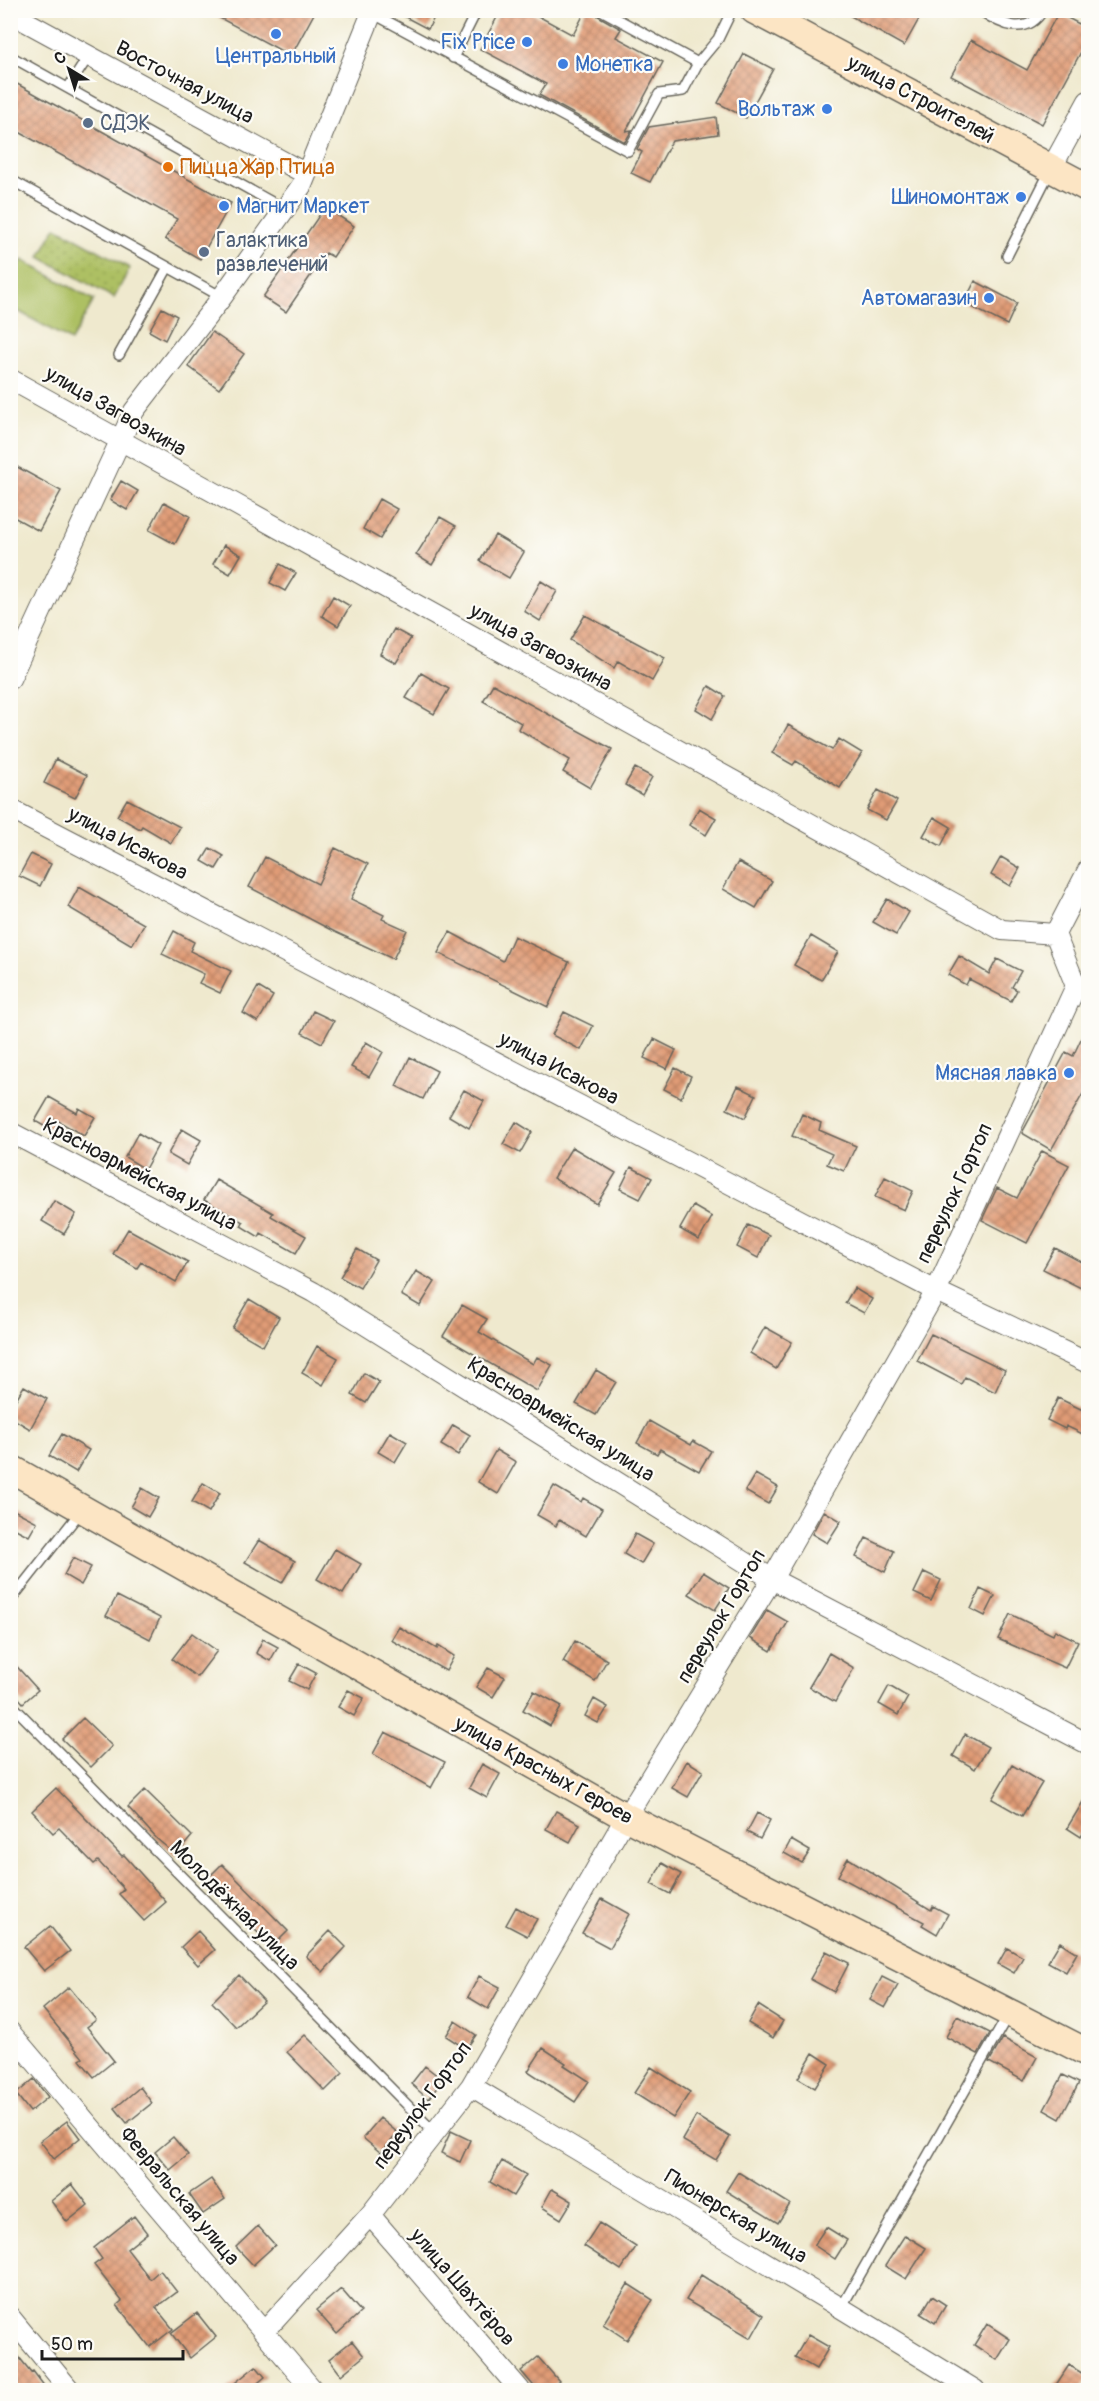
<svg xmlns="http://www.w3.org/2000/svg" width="1099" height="2401" font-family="Pangolin,sans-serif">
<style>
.grass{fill:#adc063;stroke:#646e40;stroke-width:1.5}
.park{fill:url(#park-dots);stroke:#646e40;stroke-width:1.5}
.building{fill:url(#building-cross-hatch)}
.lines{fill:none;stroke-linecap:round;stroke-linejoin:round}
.service-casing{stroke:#66645a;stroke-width:12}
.minor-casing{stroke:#66645a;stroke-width:22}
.secondary-casing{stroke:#66645a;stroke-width:30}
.service{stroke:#fff;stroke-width:9}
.minor{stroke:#fff;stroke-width:20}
.secondary{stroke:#fce5c4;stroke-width:27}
.shop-dot{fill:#3f7fe0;stroke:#fdfcf7;stroke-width:2}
.service-dot{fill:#5c6f8a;stroke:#fdfcf7;stroke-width:2}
.food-dot{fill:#e8710a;stroke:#fdfcf7;stroke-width:2}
.labels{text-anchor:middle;stroke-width:4.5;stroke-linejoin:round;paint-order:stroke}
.shop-label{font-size:21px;fill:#366cbe;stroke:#fdfcf7;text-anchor:end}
.street-label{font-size:21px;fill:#1c1c1c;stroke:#fdfcf7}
.service-label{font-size:21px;fill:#4e5e75;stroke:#fdfcf7;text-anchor:start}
.food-label{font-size:21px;fill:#c56008;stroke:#fdfcf7;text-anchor:start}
</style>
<defs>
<pattern id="park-dots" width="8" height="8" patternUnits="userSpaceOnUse" patternTransform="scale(1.5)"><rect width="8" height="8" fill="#adc063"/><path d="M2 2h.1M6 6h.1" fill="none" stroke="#94a455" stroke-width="1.8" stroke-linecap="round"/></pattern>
<pattern id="building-cross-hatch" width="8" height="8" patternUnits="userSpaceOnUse" patternTransform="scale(1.5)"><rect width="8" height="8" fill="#e09b76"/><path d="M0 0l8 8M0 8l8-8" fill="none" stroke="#b57e60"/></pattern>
</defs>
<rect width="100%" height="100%" fill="#fdfcf7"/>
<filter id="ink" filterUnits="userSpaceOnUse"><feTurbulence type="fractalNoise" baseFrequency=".0167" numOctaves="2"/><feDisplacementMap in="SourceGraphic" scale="12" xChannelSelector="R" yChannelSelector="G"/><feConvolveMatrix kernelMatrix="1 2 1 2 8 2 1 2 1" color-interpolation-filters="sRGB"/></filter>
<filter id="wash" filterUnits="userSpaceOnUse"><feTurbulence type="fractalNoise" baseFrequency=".008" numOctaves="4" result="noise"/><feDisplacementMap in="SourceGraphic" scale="24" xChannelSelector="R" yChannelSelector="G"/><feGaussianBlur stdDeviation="1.35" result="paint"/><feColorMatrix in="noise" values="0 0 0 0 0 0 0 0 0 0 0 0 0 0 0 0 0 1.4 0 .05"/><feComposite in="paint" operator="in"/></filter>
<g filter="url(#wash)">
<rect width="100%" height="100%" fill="#efe9ce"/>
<path class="grass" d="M 22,260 L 94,300 L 71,341 L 11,307 L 11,280 Z"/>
<path class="park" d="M 56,227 L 130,268 L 114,298 L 40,257 Z"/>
<g id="blocks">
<path class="building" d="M 205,10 L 316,10 L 291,56 Z
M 392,10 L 438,10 L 428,29 Z
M 501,10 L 527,10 L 573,35 L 586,10 L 594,10 L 598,16 L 621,29 L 616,37 L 663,62 L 626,131 L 632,130 L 625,142 L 539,95 L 546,84 L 480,49 Z
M 840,10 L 924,10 L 904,46 Z
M 1058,13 L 1089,29 L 1089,37 L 1042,124 L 951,76 L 971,40 L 1027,70 Z
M 744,54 L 773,69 L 746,118 L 718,103 Z
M 10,80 L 231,203 L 200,259 L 165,239 L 177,219 L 10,127 Z
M 716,117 L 718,134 L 672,141 L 650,182 L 631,173 L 642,152 L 637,149 L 649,127 Z
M 325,207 L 354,226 L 333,257 L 326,253 L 286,312 L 263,297 Z
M 975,281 L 1017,303 L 1007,325 L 964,303 Z
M 162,308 L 177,316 L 165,340 L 149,331 Z
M 212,332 L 244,354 L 219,389 L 188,366 Z
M 10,463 L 61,491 L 39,531 L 10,515 Z
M 121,481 L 138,491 L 127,510 L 110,500 Z
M 379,499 L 397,509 L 380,539 L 363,529 Z
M 164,502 L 190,516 L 175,544 L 149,530 Z
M 440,517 L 456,526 L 432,565 L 416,555 Z
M 495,535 L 524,552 L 509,578 L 480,561 Z
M 224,545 L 241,555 L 230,574 L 213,564 Z
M 280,564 L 296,573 L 285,591 L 270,583 Z
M 541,581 L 557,591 L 540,621 L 524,611 Z
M 333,596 L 350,606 L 338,626 L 322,616 Z
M 585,615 L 665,658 L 652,681 L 618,661 L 614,668 L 570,640 Z
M 394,629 L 411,638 L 396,663 L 380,654 Z
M 421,673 L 449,689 L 434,714 L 406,698 Z
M 493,684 L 612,749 L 590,788 L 563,772 L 570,760 L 518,729 L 521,723 L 483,701 Z
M 709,686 L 725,696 L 712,719 L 696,709 Z
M 788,725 L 832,750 L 839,739 L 862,753 L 840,788 L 796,761 L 793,765 L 772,753 Z
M 56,759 L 87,775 L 75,798 L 44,783 Z
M 635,768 L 652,777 L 642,795 L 625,785 Z
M 878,790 L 897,801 L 886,820 L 867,810 Z
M 127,799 L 180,827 L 171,843 L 142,826 L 140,829 L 117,816 Z
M 699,808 L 716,818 L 706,835 L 689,825 Z
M 934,817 L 951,827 L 941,846 L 923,836 Z
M 210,848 L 224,856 L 216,869 L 202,861 Z
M 335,848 L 368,864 L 351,899 L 384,915 L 382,919 L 407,930 L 393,959 L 335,932 L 249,887 L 265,857 L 318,884 Z
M 31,854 L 51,864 L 40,886 L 19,876 Z
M 1001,857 L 1020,868 L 1010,886 L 991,875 Z
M 738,862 L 772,881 L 756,908 L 723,889 Z
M 79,887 L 144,924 L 132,945 L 68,907 Z
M 887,899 L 909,912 L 896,935 L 873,922 Z
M 174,931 L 194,942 L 190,951 L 231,971 L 220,993 L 199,983 L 204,974 L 162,954 Z
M 450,932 L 503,961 L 514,936 L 569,962 L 548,1007 L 438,953 Z
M 811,936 L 838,952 L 821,980 L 794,965 Z
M 959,956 L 989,974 L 997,959 L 1021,971 L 1012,987 L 1017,990 L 1011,1001 L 969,979 L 966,985 L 948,975 Z
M 258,987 L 273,996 L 258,1022 L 243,1013 Z
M 313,1011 L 334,1021 L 322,1043 L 302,1033 Z
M 564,1012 L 593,1026 L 581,1050 L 552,1035 Z
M 1089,1022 L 1089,1083 L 1051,1150 L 1022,1133 L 1066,1052 L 1073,1056 Z
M 654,1039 L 676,1050 L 667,1069 L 644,1058 Z
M 366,1042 L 383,1052 L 369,1077 L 351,1067 Z
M 410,1057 L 437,1071 L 423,1099 L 396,1086 Z
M 675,1068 L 691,1076 L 681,1098 L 664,1089 Z
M 738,1086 L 756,1095 L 745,1118 L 727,1109 Z
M 464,1090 L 484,1101 L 469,1128 L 449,1116 Z
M 49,1097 L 77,1113 L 79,1108 L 95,1117 L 84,1136 L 55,1119 L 49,1129 L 35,1121 Z
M 802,1114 L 821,1123 L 819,1130 L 856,1146 L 844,1171 L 827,1164 L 832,1154 L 792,1136 Z
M 516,1122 L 532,1132 L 520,1153 L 503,1144 Z
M 182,1129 L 201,1140 L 187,1165 L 168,1154 Z
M 138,1133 L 158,1145 L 145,1169 L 125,1157 Z
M 572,1147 L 616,1173 L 597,1204 L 553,1178 Z
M 1042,1151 L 1069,1165 L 1027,1243 L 982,1220 L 997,1188 L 1017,1198 Z
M 631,1167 L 652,1178 L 640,1199 L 620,1189 Z
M 885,1177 L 913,1191 L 904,1210 L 875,1197 Z
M 216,1180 L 273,1213 L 271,1216 L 306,1236 L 296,1253 L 261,1233 L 259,1237 L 241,1226 L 243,1222 L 204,1200 Z
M 54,1201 L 76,1214 L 64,1234 L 42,1221 Z
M 693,1206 L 712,1217 L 699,1240 L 680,1229 Z
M 748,1225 L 769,1235 L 758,1258 L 737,1247 Z
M 128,1229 L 188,1262 L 176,1282 L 141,1262 L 137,1268 L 113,1254 Z
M 1055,1248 L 1089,1266 L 1089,1292 L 1043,1269 Z
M 357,1249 L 376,1260 L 360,1288 L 340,1277 Z
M 416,1271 L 435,1282 L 420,1306 L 401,1295 Z
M 854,1288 L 872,1299 L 864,1313 L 845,1303 Z
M 249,1299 L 279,1317 L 263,1346 L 232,1328 Z
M 462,1305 L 487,1319 L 479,1332 L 533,1364 L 537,1357 L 552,1365 L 537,1391 L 443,1336 Z
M 765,1327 L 792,1342 L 776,1369 L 750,1353 Z
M 931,1334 L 1005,1370 L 995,1392 L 965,1377 L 961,1384 L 917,1361 Z
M 317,1346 L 338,1358 L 323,1385 L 302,1373 Z
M 596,1370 L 616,1382 L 596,1415 L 576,1404 Z
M 364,1373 L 379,1382 L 366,1403 L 352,1395 Z
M 24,1386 L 47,1399 L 30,1429 L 10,1417 L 10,1409 Z
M 1058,1398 L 1089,1413 L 1089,1437 L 1066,1426 L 1065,1429 L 1047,1420 Z
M 649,1421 L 691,1445 L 693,1441 L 711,1451 L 699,1471 L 660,1449 L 657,1454 L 637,1443 Z
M 453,1425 L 470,1435 L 458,1455 L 441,1445 Z
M 390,1432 L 407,1442 L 395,1462 L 378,1452 Z
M 62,1434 L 89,1450 L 76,1472 L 49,1456 Z
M 496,1450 L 516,1462 L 498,1494 L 478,1482 Z
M 755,1474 L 778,1487 L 768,1504 L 745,1491 Z
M 203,1483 L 220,1493 L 209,1512 L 192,1502 Z
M 554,1486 L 581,1502 L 583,1498 L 602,1509 L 586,1536 L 559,1520 L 556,1526 L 537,1515 Z
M 142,1488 L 159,1498 L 148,1517 L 131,1507 Z
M 10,1508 L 37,1522 L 29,1536 L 10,1526 Z
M 824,1511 L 841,1521 L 827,1543 L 812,1534 Z
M 635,1534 L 653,1544 L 641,1564 L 624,1554 Z
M 866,1538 L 894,1551 L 885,1572 L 856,1557 Z
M 259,1540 L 295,1561 L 282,1583 L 245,1562 Z
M 335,1549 L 361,1564 L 343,1594 L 317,1579 Z
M 73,1558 L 91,1567 L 81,1585 L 64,1575 Z
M 703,1572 L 729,1588 L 715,1610 L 689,1594 Z
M 924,1572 L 941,1580 L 931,1601 L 914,1593 Z
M 980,1589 L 995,1596 L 985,1616 L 971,1609 Z
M 117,1596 L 160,1618 L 150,1639 L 106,1616 Z
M 767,1610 L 788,1622 L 771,1651 L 750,1638 Z
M 1010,1614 L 1053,1635 L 1055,1630 L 1078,1641 L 1065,1668 L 998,1639 Z
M 399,1627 L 437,1649 L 438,1646 L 454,1656 L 446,1671 L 391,1640 Z
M 192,1633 L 217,1651 L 197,1677 L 172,1659 Z
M 263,1639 L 278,1647 L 270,1661 L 256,1653 Z
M 575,1641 L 607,1660 L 595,1681 L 563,1662 Z
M 829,1653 L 854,1668 L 835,1702 L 809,1687 Z
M 10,1659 L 38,1690 L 23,1703 L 10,1688 Z
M 299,1664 L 316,1673 L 307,1690 L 289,1681 Z
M 488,1668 L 505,1677 L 493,1697 L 476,1687 Z
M 889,1686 L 908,1697 L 898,1715 L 879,1704 Z
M 348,1690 L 364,1698 L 354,1716 L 338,1707 Z
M 534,1691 L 562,1706 L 550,1726 L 523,1710 Z
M 594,1699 L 608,1707 L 598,1723 L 585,1716 Z
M 83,1718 L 112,1746 L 91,1767 L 62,1739 Z
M 385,1732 L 445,1762 L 431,1788 L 373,1754 Z
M 965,1734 L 988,1747 L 975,1769 L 953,1756 Z
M 687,1761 L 703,1771 L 688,1797 L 672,1788 Z
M 482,1764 L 500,1774 L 487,1798 L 469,1788 Z
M 1012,1765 L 1042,1783 L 1022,1816 L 992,1799 Z
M 56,1788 L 122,1856 L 124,1855 L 166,1902 L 144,1921 L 119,1894 L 124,1889 L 98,1861 L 94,1864 L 59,1828 L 53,1833 L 32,1811 Z
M 145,1790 L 192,1836 L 176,1855 L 157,1839 L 128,1807 Z
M 1089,1792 L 1089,1824 L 1081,1837 L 1067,1828 Z
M 556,1811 L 580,1824 L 570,1842 L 546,1829 Z
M 757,1813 L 770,1820 L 760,1839 L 747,1832 Z
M 791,1840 L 810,1851 L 802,1863 L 784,1853 Z
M 848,1858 L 931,1910 L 933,1906 L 948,1914 L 937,1934 L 922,1925 L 924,1922 L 838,1876 Z
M 662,1863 L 681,1874 L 670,1894 L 651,1884 Z
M 222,1864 L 288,1931 L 272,1947 L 206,1880 Z
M 602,1899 L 629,1914 L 610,1948 L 582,1933 Z
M 516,1907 L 537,1919 L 527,1936 L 506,1925 Z
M 50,1926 L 70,1951 L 44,1971 L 24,1947 Z
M 198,1931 L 215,1950 L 198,1965 L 181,1947 Z
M 330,1931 L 346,1947 L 323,1972 L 306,1956 Z
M 1060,1942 L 1077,1953 L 1066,1972 L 1048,1962 Z
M 1007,1948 L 1023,1957 L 1014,1973 L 998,1964 Z
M 826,1951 L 849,1963 L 834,1992 L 810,1979 Z
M 239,1975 L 264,2001 L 236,2027 L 212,2002 Z
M 479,1976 L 500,1987 L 488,2009 L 468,1997 Z
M 882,1977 L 898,1985 L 885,2008 L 870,2000 Z
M 69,1987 L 96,2020 L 87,2027 L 114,2061 L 94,2077 L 80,2060 L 83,2058 L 43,2009 Z
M 758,2005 L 783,2021 L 773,2038 L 748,2023 Z
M 957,2016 L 990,2033 L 978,2054 L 946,2037 Z
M 455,2021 L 476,2035 L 466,2049 L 446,2036 Z
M 305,2035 L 343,2073 L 325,2091 L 287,2052 Z
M 1003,2038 L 1037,2057 L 1024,2081 L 989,2062 Z
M 543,2048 L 566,2063 L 564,2065 L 589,2081 L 575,2102 L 528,2071 Z
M 813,2053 L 830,2064 L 815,2088 L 798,2078 Z
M 425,2066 L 443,2080 L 428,2099 L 411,2084 Z
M 651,2067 L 690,2092 L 673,2118 L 634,2093 Z
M 1063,2075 L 1079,2083 L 1060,2119 L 1044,2110 Z
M 34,2079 L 48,2097 L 30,2112 L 16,2094 Z
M 140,2087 L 152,2103 L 127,2123 L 115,2108 Z
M 696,2116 L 730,2137 L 716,2160 L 682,2140 Z
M 380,2118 L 398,2133 L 381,2153 L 363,2138 Z
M 67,2121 L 80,2138 L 54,2159 L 40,2141 Z
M 451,2131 L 470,2140 L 460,2162 L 441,2153 Z
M 173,2137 L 188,2155 L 170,2170 L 155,2152 Z
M 502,2161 L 526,2175 L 513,2196 L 490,2182 Z
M 738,2172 L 790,2204 L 778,2223 L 726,2191 Z
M 211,2179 L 225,2199 L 203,2214 L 189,2194 Z
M 72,2184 L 88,2205 L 67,2222 L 51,2201 Z
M 552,2189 L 572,2201 L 561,2219 L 542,2207 Z
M 134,2216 L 147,2233 L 127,2249 L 150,2279 L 160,2270 L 177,2292 L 156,2308 L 173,2329 L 150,2347 L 117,2305 L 122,2301 L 94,2265 L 102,2259 L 94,2248 Z
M 599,2223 L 636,2247 L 621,2270 L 584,2246 Z
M 258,2226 L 275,2245 L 253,2265 L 236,2247 Z
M 826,2227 L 847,2240 L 835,2259 L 814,2245 Z
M 905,2235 L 926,2248 L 906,2279 L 885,2266 Z
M 701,2275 L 764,2315 L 751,2338 L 686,2300 Z
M 628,2284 L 653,2300 L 627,2340 L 603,2324 Z
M 341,2289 L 361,2312 L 337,2334 L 316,2310 Z
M 932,2296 L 946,2305 L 935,2323 L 921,2314 Z
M 197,2313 L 216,2337 L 190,2358 L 171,2333 Z
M 987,2324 L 1010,2339 L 997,2360 L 974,2345 Z
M 808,2335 L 829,2347 L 816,2369 L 795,2357 Z
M 352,2341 L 364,2356 L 341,2375 L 329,2359 Z
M 10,2346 L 31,2372 L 33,2371 L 48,2391 L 10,2391 Z
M 538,2357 L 559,2381 L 549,2391 L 538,2391 L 521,2371 Z
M 1069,2365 L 1088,2377 L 1079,2391 L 1052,2391 Z
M 256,2366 L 265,2377 L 248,2391 L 225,2391 Z"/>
</g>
</g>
<g filter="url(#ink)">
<use href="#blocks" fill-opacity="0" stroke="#66645a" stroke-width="1.5"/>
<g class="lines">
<defs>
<path id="service" d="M 601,10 L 698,63
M 980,10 C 1001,25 1027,37 1043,10
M 1084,10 L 1088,13
M 372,13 L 628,151 L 659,94 L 683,91 L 698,63 L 718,39 L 732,10
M 10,56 L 277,205
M 453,58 L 477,10
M 68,88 L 88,57
M 13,181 L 222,297
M 1007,256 L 1051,169
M 119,355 L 168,267
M 10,1601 L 81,1511
M 10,1703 L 434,2132
M 841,2308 L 1008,2015"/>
<path id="minor" d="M 10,13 L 306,174
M 1052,167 L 1088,101
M 10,379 L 1002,930 L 1055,934
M 10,679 L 134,411 L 222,297 L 302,185 L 373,10
M 10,809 L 936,1291 L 1088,1363
M 10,1132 L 313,1292 L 772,1579 L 1088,1744
M 10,2032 L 313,2390
M 471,2086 L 841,2308 L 975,2390
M 370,2215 L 520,2390
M 10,2317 L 70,2390
M 264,2332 L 370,2215 L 471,2086 L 626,1817 L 772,1579 L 936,1291 L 1076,986 L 1055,934 L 1088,870"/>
<path id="secondary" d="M 754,10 L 1088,188
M 10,1468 L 626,1817 L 1088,2053"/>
</defs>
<use href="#service" class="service-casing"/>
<use href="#minor" class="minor-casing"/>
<use href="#secondary" class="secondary-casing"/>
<use href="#service" class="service"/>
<use href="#minor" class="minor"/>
<use href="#secondary" class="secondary"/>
</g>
</g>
<g class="shop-dot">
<circle cx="276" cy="34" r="6"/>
<circle cx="527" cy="42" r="6"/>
<circle cx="563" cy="64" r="6"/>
<circle cx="827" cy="109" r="6"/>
<circle cx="1021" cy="197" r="6"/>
<circle cx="224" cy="206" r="6"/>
<circle cx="989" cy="298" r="6"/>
<circle cx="1069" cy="1073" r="6"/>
</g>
<g class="service-dot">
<circle cx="88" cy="123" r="6"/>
<circle cx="204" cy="252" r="6"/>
</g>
<circle class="food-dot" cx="168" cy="167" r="6"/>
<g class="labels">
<g class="shop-label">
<text x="515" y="49">Fix Price</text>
<text x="276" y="63" text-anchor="middle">Центральный</text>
<text x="575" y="71" text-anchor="start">Монетка</text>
<text x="815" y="116">Вольтаж</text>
<text x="1009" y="204">Шиномонтаж</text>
<text x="236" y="213" text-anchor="start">Магнит Маркет</text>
<text x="977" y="305">Автомагазин</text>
<text x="1057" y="1080">Мясная лавка</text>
</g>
<g class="street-label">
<text transform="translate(185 82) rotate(28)" y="7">Восточная улица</text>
<text transform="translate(921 99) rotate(28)" y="7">улица Строителей</text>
<text transform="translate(116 411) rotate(30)" y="7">улица Загвозкина</text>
<text transform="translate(541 647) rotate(29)" y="7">улица Загвозкина</text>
<text transform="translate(128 843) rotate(28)" y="7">улица Исакова</text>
<text transform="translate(559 1068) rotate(28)" y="7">улица Исакова</text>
<text transform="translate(140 1174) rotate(28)" y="7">Красноармейская улица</text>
<text transform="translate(954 1193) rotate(-65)" y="7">переулок Гортоп</text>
<text transform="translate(561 1419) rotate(32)" y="7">Красноармейская улица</text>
<text transform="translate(721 1616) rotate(-59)" y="7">переулок Гортоп</text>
<text transform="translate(544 1770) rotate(29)" y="7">улица Красных Героев</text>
<text transform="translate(235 1905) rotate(45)" y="7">Молодёжная улица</text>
<text transform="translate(422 2105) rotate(-54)" y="7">переулок Гортоп</text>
<text transform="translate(180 2196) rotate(50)" y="7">Февральская улица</text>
<text transform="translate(736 2216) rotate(31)" y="7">Пионерская улица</text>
<text transform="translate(463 2287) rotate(49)" y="7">улица Шахтёров</text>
</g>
<g class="service-label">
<text x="100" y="130">СДЭК</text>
<text x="216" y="247">Галактика<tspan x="216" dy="24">развлечений</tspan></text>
</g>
<g class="food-label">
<text x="180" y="174">Пицца Жар Птица</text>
</g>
</g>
<rect width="1099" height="2401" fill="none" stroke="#fdfcf7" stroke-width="36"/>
<g transform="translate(69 69) rotate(322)" stroke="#fdfcf7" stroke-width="4.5" paint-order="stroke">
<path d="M0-4.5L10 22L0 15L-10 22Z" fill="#1c1c1c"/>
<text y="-9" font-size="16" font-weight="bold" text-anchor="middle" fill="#1c1c1c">С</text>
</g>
<path d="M42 2350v9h141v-9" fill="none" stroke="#1c1c1c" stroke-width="3"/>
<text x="51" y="2350" font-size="18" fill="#1c1c1c" stroke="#fdfcf7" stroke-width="4.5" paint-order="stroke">50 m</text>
</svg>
